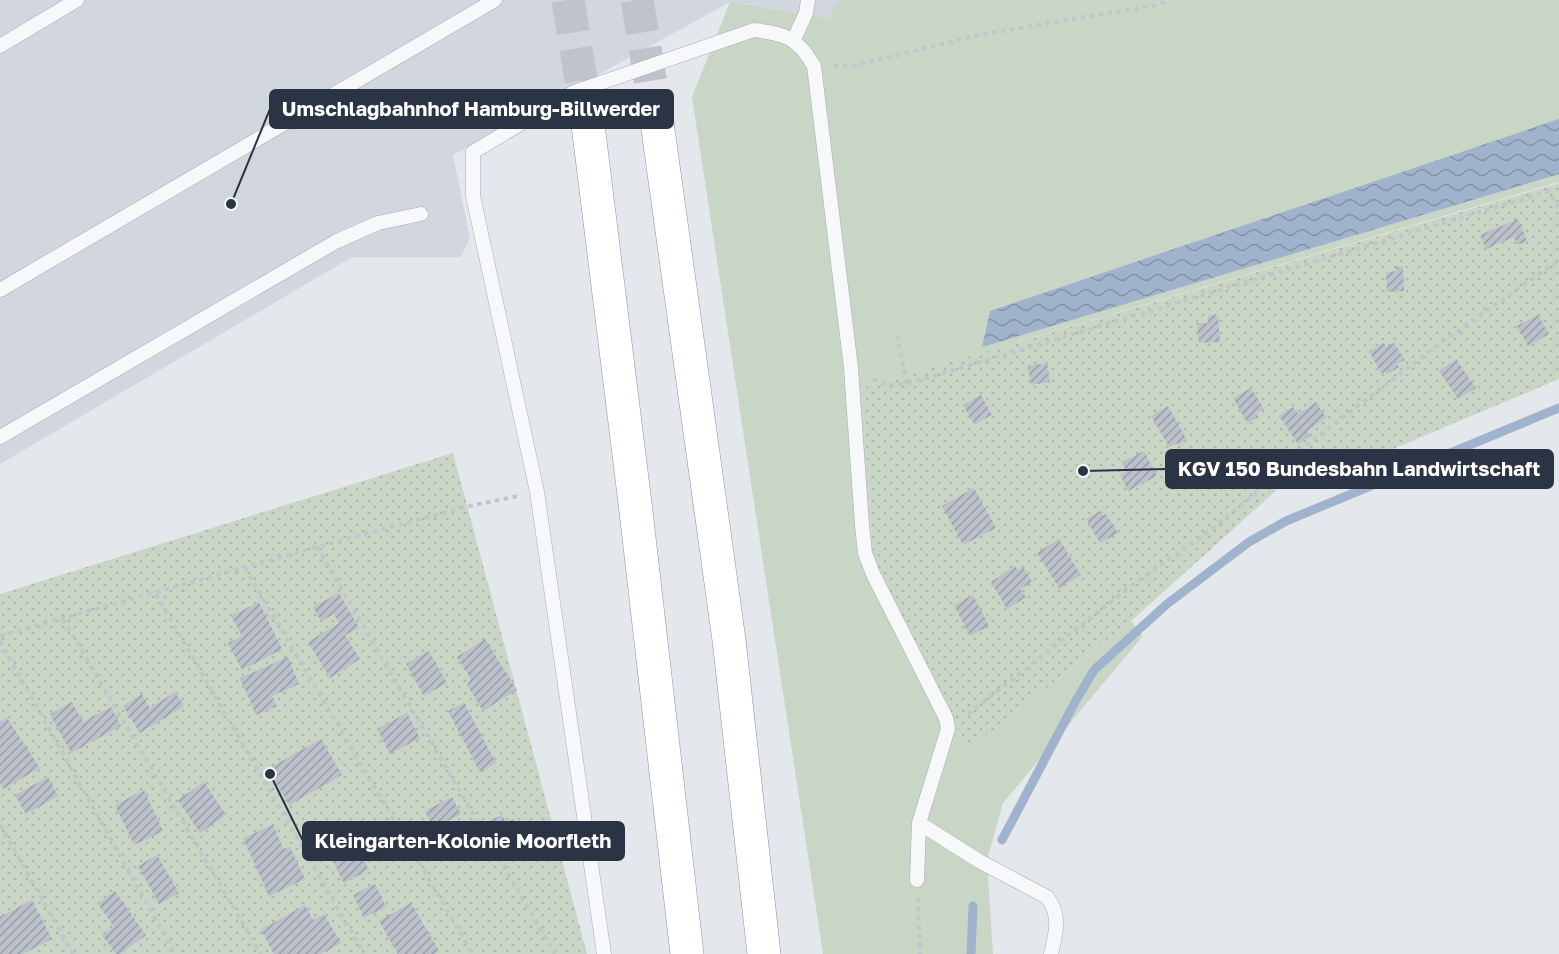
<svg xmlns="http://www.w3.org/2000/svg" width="1559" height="954" font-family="'Golos Text',sans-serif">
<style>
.built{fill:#d2d6de}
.grass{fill:#c9d6c5}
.garden{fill:url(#garden-dots)}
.water{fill:url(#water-waves)}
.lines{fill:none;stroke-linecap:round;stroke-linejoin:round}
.stream{stroke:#9fb4cc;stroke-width:9}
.building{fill:url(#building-hatch)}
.highway-tunnel{stroke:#bfc3cb;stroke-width:33;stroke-dasharray:33 16;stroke-linecap:butt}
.lane-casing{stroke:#a9aeb7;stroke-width:15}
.highway-casing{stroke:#8b94a3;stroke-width:34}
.path{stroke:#c2c5cb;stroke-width:4;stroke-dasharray:4.5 4.5;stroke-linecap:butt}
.lane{stroke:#f7f8fa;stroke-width:14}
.highway{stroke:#fff;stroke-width:33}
.leader{fill:none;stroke:#2b3445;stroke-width:2}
.callout-dot{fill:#2b3445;stroke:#f4f6f9;stroke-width:2}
.callout{fill:#2b3445;stroke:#2b3445;stroke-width:2}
.callout-label{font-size:20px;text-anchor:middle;font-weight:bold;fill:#fff}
</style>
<defs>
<pattern id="garden-dots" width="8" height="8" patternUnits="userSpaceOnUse" patternTransform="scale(1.5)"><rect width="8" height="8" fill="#c9d6c5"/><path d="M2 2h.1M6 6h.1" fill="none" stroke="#adb8ab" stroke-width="1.8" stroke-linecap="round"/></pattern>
<pattern id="water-waves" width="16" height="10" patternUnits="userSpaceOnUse" patternTransform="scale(1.5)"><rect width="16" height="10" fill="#9fb4cc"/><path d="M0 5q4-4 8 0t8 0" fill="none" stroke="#8293a7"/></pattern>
<pattern id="building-hatch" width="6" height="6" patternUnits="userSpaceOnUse" patternTransform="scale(1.5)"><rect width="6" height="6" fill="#bbc0ca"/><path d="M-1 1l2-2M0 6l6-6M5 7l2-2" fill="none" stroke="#989da6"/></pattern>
</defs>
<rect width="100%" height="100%" fill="#e4e7ec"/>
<path class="built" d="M 0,0 L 839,0 L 828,18 L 730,2 L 453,155 L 470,238 L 461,257 L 352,257 L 0,464 Z"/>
<path class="grass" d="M 839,0 L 1559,0 L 1559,182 L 862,388 L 873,558 L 968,750 L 1131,621 L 1143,636 L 1003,803 L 987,860 L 993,954 L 823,954 L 692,97 L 730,2 L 828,18 Z"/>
<path class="garden" d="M 1559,183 L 1559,379 L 1319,480 L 1309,461 L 1131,621 L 968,750 L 873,558 L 862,388 Z
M 453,453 L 587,954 L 0,954 L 0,594 Z"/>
<path class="water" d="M 1559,119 L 1559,174 L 982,347 L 990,311 Z"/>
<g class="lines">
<path class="stream" d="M 1002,840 L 1075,702 L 1094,670 L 1167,604 L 1249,542 L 1286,521 L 1559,408
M 971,954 L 973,906"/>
</g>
<path class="building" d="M 1518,219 L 1527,241 L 1517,245 L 1514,237 L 1486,249 L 1480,235 Z
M 1396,267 L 1403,267 L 1404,291 L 1387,292 L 1386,272 L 1397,271 Z
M 1218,315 L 1220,342 L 1199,343 L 1197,323 L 1208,323 L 1208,316 Z
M 1538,315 L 1549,334 L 1528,346 L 1517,326 Z
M 1384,343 L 1386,347 L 1394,343 L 1405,360 L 1397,364 L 1399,367 L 1387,374 L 1385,371 L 1382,374 L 1369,352 Z
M 1456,359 L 1476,388 L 1458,399 L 1439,371 Z
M 1047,363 L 1050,382 L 1031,385 L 1028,366 Z
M 1251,388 L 1264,409 L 1256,413 L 1258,417 L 1247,423 L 1233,398 Z
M 981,395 L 992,415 L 974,424 L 963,405 Z
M 1316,402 L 1326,418 L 1307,431 L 1310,436 L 1298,444 L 1279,416 L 1293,407 L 1298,414 Z
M 1168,406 L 1187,440 L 1178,445 L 1177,443 L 1169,447 L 1151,416 Z
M 1144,451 L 1157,476 L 1128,491 L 1120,474 L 1126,471 L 1122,462 Z
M 974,488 L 996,528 L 963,545 L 942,506 Z
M 1100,511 L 1102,516 L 1106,514 L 1118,533 L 1100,543 L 1086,519 Z
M 1059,539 L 1081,575 L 1059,588 L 1037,553 Z
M 1015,566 L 1018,570 L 1023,567 L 1032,582 L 1020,589 L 1026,597 L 1007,609 L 991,582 Z
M 339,593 L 359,628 L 345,635 L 360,659 L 330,678 L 308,642 L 339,623 L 334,614 L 321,621 L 313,607 Z
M 973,595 L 989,626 L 970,636 L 954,605 Z
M 259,602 L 282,649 L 242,670 L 228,643 L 242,636 L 231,616 Z
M 485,639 L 517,690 L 483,711 L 467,685 L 471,679 L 457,657 Z
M 429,651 L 447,683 L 424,696 L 406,664 Z
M 288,657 L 299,684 L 272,696 L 277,706 L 256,715 L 240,678 Z
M 175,692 L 184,706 L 140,733 L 123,706 L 142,694 L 150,708 Z
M 72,702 L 83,722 L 111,707 L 121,726 L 71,753 L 50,714 Z
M 464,703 L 496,763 L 480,772 L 448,711 Z
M 407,713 L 420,738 L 390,754 L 377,729 Z
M 7,718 L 40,768 L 3,789 L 0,783 L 0,721 Z
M 321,739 L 342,775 L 289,805 L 268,769 Z
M 48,777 L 58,796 L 26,814 L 15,795 Z
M 204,782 L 226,815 L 200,833 L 178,800 Z
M 144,790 L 163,831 L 134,845 L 115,805 Z
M 452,797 L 461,814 L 434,828 L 425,811 Z
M 502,815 L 506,822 L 514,819 L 524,837 L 501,849 L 487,822 Z
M 345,821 L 369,870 L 344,883 L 319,834 Z
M 273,825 L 284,850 L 290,847 L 305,879 L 269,896 L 243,838 Z
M 157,855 L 179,893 L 159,904 L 138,866 Z
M 375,884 L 386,907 L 364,918 L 353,895 Z
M 115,891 L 146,935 L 120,954 L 116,954 L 102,935 L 114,927 L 98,904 Z
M 32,900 L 52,939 L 23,954 L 0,954 L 0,917 Z
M 411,903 L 439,951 L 433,954 L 398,954 L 379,921 Z
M 305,905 L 313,920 L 324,914 L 341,943 L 321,954 L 274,954 L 261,930 Z"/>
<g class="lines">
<path class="highway-tunnel" d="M 568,0 L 587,117
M 637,0 L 655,108"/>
<defs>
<path id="lane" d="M 794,39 L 806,13 L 808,0
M 0,46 L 77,0
M 0,290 L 495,0
M 0,437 L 337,241 L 378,223 L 421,214
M 919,823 L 979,861 L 1047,897 C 1061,914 1056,934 1051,954
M 604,954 L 537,492 L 473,196 L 473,152 L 574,92 L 754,30 C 786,34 797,37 814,66 L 851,368 L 862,525 L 865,553 L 873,574 L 946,718 L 948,729 L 919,823 L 917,880"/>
<path id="highway" d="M 655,108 L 729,640 L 764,954
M 587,117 L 635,503 L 687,954"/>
</defs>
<use href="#lane" class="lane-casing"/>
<use href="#highway" class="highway-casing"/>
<path class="path" d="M 834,66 L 857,65 L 979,35 L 1157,5 L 1169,0
M 897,335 L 907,384
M 873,379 L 886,385 L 907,384 L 1549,191 L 1559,209
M 317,547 L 555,954
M 245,568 L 473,954
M 156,594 L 364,954
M 63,619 L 261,954
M 0,636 L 317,547 L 465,507 L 518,496
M 0,641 L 175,954
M 968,714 L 1131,586 L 1203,536 L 1255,494 L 1303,448 L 1442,342 L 1559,260
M 0,825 L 73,954
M 918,898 L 920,954"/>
<use href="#lane" class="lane"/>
<use href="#highway" class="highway"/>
</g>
<path class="leader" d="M231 204L270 109M1083 471L1166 469M270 774L303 841"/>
<g class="callout-dot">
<circle cx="231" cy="204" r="6"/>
<circle cx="1083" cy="471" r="6"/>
<circle cx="270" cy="774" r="6"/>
</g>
<g class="callout">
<rect x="270" y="90" width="403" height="38" rx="6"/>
<rect x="1166" y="450" width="387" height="38" rx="6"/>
<rect x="303" y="822" width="321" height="38" rx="6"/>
</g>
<g class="callout-label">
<text x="471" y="116">Umschlagbahnhof Hamburg-Billwerder</text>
<text x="1359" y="476">KGV 150 Bundesbahn Landwirtschaft</text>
<text x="463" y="848">Kleingarten-Kolonie Moorfleth</text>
</g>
</svg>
